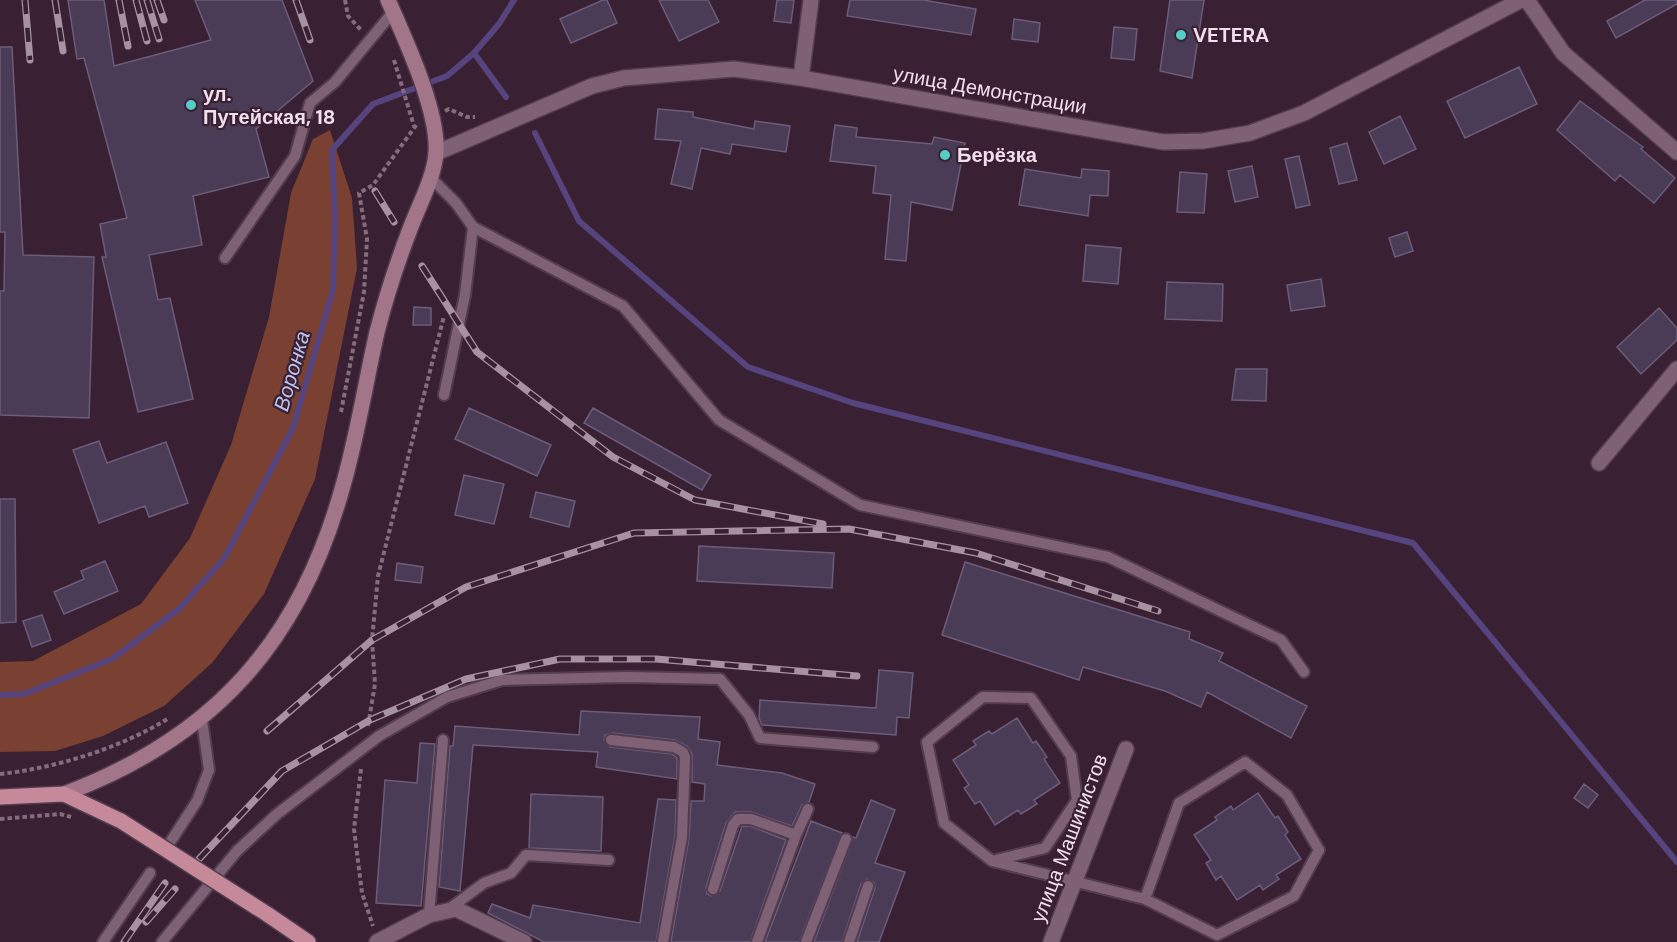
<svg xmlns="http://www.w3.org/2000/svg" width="1677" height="942" font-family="'DM Sans',sans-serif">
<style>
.green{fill:#7a4031}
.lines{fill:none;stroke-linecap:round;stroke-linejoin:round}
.stream{stroke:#56447e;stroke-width:6}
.building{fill:#4a3c57;stroke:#6b5c7a;stroke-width:1.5}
.lane-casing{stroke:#523c4d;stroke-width:14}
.street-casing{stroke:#523c4d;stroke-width:18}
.secondary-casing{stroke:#523c4d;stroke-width:18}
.primary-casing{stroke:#523c4d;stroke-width:18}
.path{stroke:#846d7d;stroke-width:4;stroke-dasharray:4.5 3;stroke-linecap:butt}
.lane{stroke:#7f6176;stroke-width:10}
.street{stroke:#7f6176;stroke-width:15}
.secondary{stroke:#a27588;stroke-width:15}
.primary{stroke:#c5899a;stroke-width:15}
.rail-casing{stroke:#a792a1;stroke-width:7}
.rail{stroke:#3a2033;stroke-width:4.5;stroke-dasharray:14;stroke-linecap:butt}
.primary-bridge-casing{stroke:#523c4d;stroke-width:18;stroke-linecap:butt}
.primary-bridge{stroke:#c5899a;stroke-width:15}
.poi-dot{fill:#54cdc7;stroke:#3a2033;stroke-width:2}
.labels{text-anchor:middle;stroke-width:4.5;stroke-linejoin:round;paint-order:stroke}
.poi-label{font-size:20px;font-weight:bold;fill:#f1dfeb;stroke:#3a2033;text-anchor:start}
.street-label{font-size:20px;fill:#f1dfeb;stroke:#3a2033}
.water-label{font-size:21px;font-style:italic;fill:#bcc3ef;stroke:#3a2033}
</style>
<rect width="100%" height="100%" fill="#3a2033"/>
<path class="green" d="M 330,130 L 352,198 L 357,268 L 315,479 L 264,594 L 212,663 L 164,706 L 103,736 L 55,751 L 0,752 L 0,662 L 33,661 L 141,604 L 190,538 L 231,445 L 269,317 L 291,193 L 313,139 Z"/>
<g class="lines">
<path class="stream" d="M 474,53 L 506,97
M 535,133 L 579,221 L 748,367 L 853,403 L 1413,543 L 1677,862
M 0,695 L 24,694 L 112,659 L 179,609 L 225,557 L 293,428 L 333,290 L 335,219 L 332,150 L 373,104 L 447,76 L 474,53 L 499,24 L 514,0"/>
</g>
<path class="building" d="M 68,0 L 104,0 L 114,66 L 211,40 L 195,0 L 282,0 L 313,81 L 256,129 L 269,177 L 193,196 L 202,245 L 149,255 L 158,300 L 170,298 L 193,399 L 138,412 L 102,257 L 106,257 L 100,224 L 127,218 L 84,58 L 77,59 Z
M 603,0 L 607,0 L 617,23 L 571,43 L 560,19 Z
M 659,0 L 708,0 L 719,22 L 679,41 Z
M 777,0 L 794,0 L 791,23 L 774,21 Z
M 850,0 L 923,0 L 976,9 L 971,35 L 847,16 Z
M 1170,0 L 1204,0 L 1192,78 L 1160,71 Z
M 1645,0 L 1677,0 L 1677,4 L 1616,38 L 1607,21 Z
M 1014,19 L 1040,23 L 1038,42 L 1012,39 Z
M 1114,27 L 1137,29 L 1134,60 L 1111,58 Z
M 0,47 L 12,47 L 23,255 L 94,257 L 89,418 L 0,415 L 0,291 L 4,291 L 5,232 L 0,232 Z
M 1519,67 L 1537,104 L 1465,138 L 1447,101 Z
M 1580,101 L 1643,147 L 1641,149 L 1675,178 L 1654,203 L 1620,175 L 1615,181 L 1557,130 Z
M 658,109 L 693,112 L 693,117 L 754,129 L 755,121 L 790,126 L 786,152 L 732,144 L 730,154 L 701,148 L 692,189 L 671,184 L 681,141 L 655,139 Z
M 1400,116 L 1416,149 L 1384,164 L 1369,132 Z
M 835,125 L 857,128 L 856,137 L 932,144 L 934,137 L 965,143 L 952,210 L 911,202 L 906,261 L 885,259 L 891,195 L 873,193 L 876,166 L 830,161 Z
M 1347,143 L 1357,180 L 1339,184 L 1330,148 Z
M 1299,156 L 1310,205 L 1296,208 L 1285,159 Z
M 1252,166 L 1258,197 L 1235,202 L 1228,171 Z
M 1025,169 L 1081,178 L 1082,169 L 1109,171 L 1108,196 L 1090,195 L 1088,216 L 1019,205 Z
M 1180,172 L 1207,174 L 1204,213 L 1177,212 Z
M 1407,232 L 1413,251 L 1395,257 L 1389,238 Z
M 1086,245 L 1121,248 L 1118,284 L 1083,281 Z
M 1321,279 L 1325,306 L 1291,311 L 1287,285 Z
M 1167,282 L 1223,284 L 1222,321 L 1165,319 Z
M 414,307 L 431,308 L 431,325 L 413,325 Z
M 1659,308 L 1677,328 L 1677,340 L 1641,374 L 1617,347 Z
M 1236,369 L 1267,369 L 1266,401 L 1232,400 Z
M 469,408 L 551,445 L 537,476 L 455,439 Z
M 593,408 L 711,475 L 702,490 L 584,423 Z
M 99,441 L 107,463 L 166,442 L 188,503 L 149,517 L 145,506 L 99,523 L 73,450 Z
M 464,475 L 504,484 L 494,524 L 455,515 Z
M 536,492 L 575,501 L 569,527 L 530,517 Z
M 0,499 L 15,499 L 16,622 L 0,623 Z
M 699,546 L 834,553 L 832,588 L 697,581 Z
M 105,561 L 118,591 L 64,614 L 54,592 L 84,579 L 81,571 Z
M 965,562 L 1190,632 L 1189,639 L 1223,653 L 1219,661 L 1307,706 L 1291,738 L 1207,692 L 1201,707 L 1165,691 L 1083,667 L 1079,680 L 942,635 Z
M 397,563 L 423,567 L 421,583 L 395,580 Z
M 42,615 L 51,640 L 32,647 L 23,621 Z
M 879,670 L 913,673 L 909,718 L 897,717 L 896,735 L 762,725 L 759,718 L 760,700 L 876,708 Z
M 581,711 L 700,717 L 698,739 L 720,742 L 717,765 L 782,773 L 815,784 L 809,802 L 802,805 L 792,826 L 751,812 L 735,812 L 726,823 L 706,887 L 707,894 L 711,896 L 720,891 L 742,826 L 750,826 L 786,840 L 750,942 L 671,942 L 689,838 L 691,801 L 704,801 L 705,784 L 692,782 L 692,754 L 687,746 L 675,740 L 612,733 L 605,735 L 604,740 L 610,747 L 672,754 L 677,758 L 677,779 L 596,767 L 598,752 L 473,745 L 460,891 L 439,887 L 450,746 L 453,746 L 455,726 L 579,735 Z
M 1017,718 L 1033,743 L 1036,741 L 1047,757 L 1044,759 L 1060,783 L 1034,800 L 1037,804 L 1021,814 L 1018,810 L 995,825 L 980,801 L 975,804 L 964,788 L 969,785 L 953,760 L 976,745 L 973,741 L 989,731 L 992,734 Z
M 420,743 L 435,744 L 421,906 L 376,903 L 385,780 L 417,783 Z
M 1584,784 L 1598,795 L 1588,808 L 1574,798 Z
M 1258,793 L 1275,818 L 1278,816 L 1288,832 L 1285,835 L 1301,859 L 1276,875 L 1279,879 L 1263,890 L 1260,885 L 1237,900 L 1221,876 L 1216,880 L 1206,863 L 1211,860 L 1194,835 L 1217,820 L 1215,817 L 1231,806 L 1233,810 Z
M 531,794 L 603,797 L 601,851 L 529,848 Z
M 658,799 L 676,800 L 675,836 L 656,942 L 544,942 L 488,913 L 492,904 L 530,918 L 533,905 L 640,923 Z
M 871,800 L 895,810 L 875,863 L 905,872 L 879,942 L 857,942 L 875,888 L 874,882 L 867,879 L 861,884 L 842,942 L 814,942 L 853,837 L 856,838 Z
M 811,821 L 842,833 L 799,942 L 765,942 Z"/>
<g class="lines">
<defs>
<path id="lane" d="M 430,177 L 456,203 L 473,227 L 623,306 L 719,420 L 860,505 L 1108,557 L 1281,640 L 1304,672
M 225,258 L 295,156 L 310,103 L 335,82 L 393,12
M 444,395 L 465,295 L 473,227
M 611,740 L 674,747 L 683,752 L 685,757 L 682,837 L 663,942
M 796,835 L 808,809
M 171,841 L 197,801 L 209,770 L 202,720
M 992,861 L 1045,848 L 1077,800 L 1071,756 L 1031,698 L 983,697 L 927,742 L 944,823 L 992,861 L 1145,899 L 1217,935 L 1294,896 L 1319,850 L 1287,795 L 1245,762 L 1179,803 L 1145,899
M 713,889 L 733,825 L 738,819 L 751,819 L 796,835 L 757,942
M 449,909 L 484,883 L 511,873 L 526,855 L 609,860
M 429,915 L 443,740
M 103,942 L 150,873
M 162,942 L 237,851 L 277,814 L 379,736 L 447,697 L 502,680 L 627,677 L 720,679 L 749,715 L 760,738 L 873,747
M 806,942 L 846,839
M 849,942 L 868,886"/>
<path id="street" d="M 1527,0 L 1563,53 L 1677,152
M 801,78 L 811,0
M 436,153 L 592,86 L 624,78 L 734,69 L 801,78 L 1163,142 L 1203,141 L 1250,133 L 1304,113 L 1521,0
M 1599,463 L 1677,369
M 377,942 L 429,915 L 456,909 L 524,942
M 1051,942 L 1126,749"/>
<path id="secondary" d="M 64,794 C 213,738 299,643 342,489 C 357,438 365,385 377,332 C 386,297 397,263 410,229 C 419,205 434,178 436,153 C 439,111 405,39 388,0"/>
<path id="primary" d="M 0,797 L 64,794 L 121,821
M 267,914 L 308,942"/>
</defs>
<use href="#lane" class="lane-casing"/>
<use href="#street" class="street-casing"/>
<use href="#secondary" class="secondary-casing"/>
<use href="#primary" class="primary-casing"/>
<path class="path" d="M 345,0 L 348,16 L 362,31
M 394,60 L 414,126
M 445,111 L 449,109 L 467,117 L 475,117
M 341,412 L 364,292 L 367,239 L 359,193 L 373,185 L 417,124
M 368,726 L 375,684 L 372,640 L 378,576 L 444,316
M 361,769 L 354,829 L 362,893 L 373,926
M 0,774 C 56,768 121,748 169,718
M 0,819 L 60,814 L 71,817"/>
<use href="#lane" class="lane"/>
<use href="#street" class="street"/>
<use href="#secondary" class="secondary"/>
<use href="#primary" class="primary"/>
<defs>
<path id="rail" d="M 25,0 L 30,60
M 55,0 L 63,51
M 119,0 L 128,46
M 136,0 L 147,41
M 147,0 L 159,39
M 157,0 L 164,20
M 296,0 L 310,40
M 375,191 L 394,222
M 422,266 L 477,352 L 613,457 L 695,500 L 823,524
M 267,731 L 372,640 L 466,587 L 634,533 L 849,529 L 976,553 L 1158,611
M 199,859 L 282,771 L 370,720 L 466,679 L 560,659 L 656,659 L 857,676
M 146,922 L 175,889
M 124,942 L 165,883"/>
</defs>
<use href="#rail" class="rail-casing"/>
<use href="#rail" class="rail"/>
<defs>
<path id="primary-bridge" d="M 121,821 L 267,914"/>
</defs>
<use href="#primary-bridge" class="primary-bridge-casing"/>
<use href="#primary-bridge" class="primary-bridge"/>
</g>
<g class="poi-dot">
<circle cx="1181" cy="35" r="6"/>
<circle cx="191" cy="105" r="6"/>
<circle cx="945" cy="155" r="6"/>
</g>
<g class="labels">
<g class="poi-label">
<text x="1193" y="42">VETERA</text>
<text x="203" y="101">ул.<tspan x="203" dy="23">Путейская, 18</tspan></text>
<text x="957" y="162">Берёзка</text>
</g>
<g class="street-label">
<text transform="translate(990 90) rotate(10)" y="7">улица Демонстрации</text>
<text transform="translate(1069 838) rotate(-69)" y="7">улица Машинистов</text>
</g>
<g class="water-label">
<text transform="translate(292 371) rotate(-74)" y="7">Воронка</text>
</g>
</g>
</svg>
